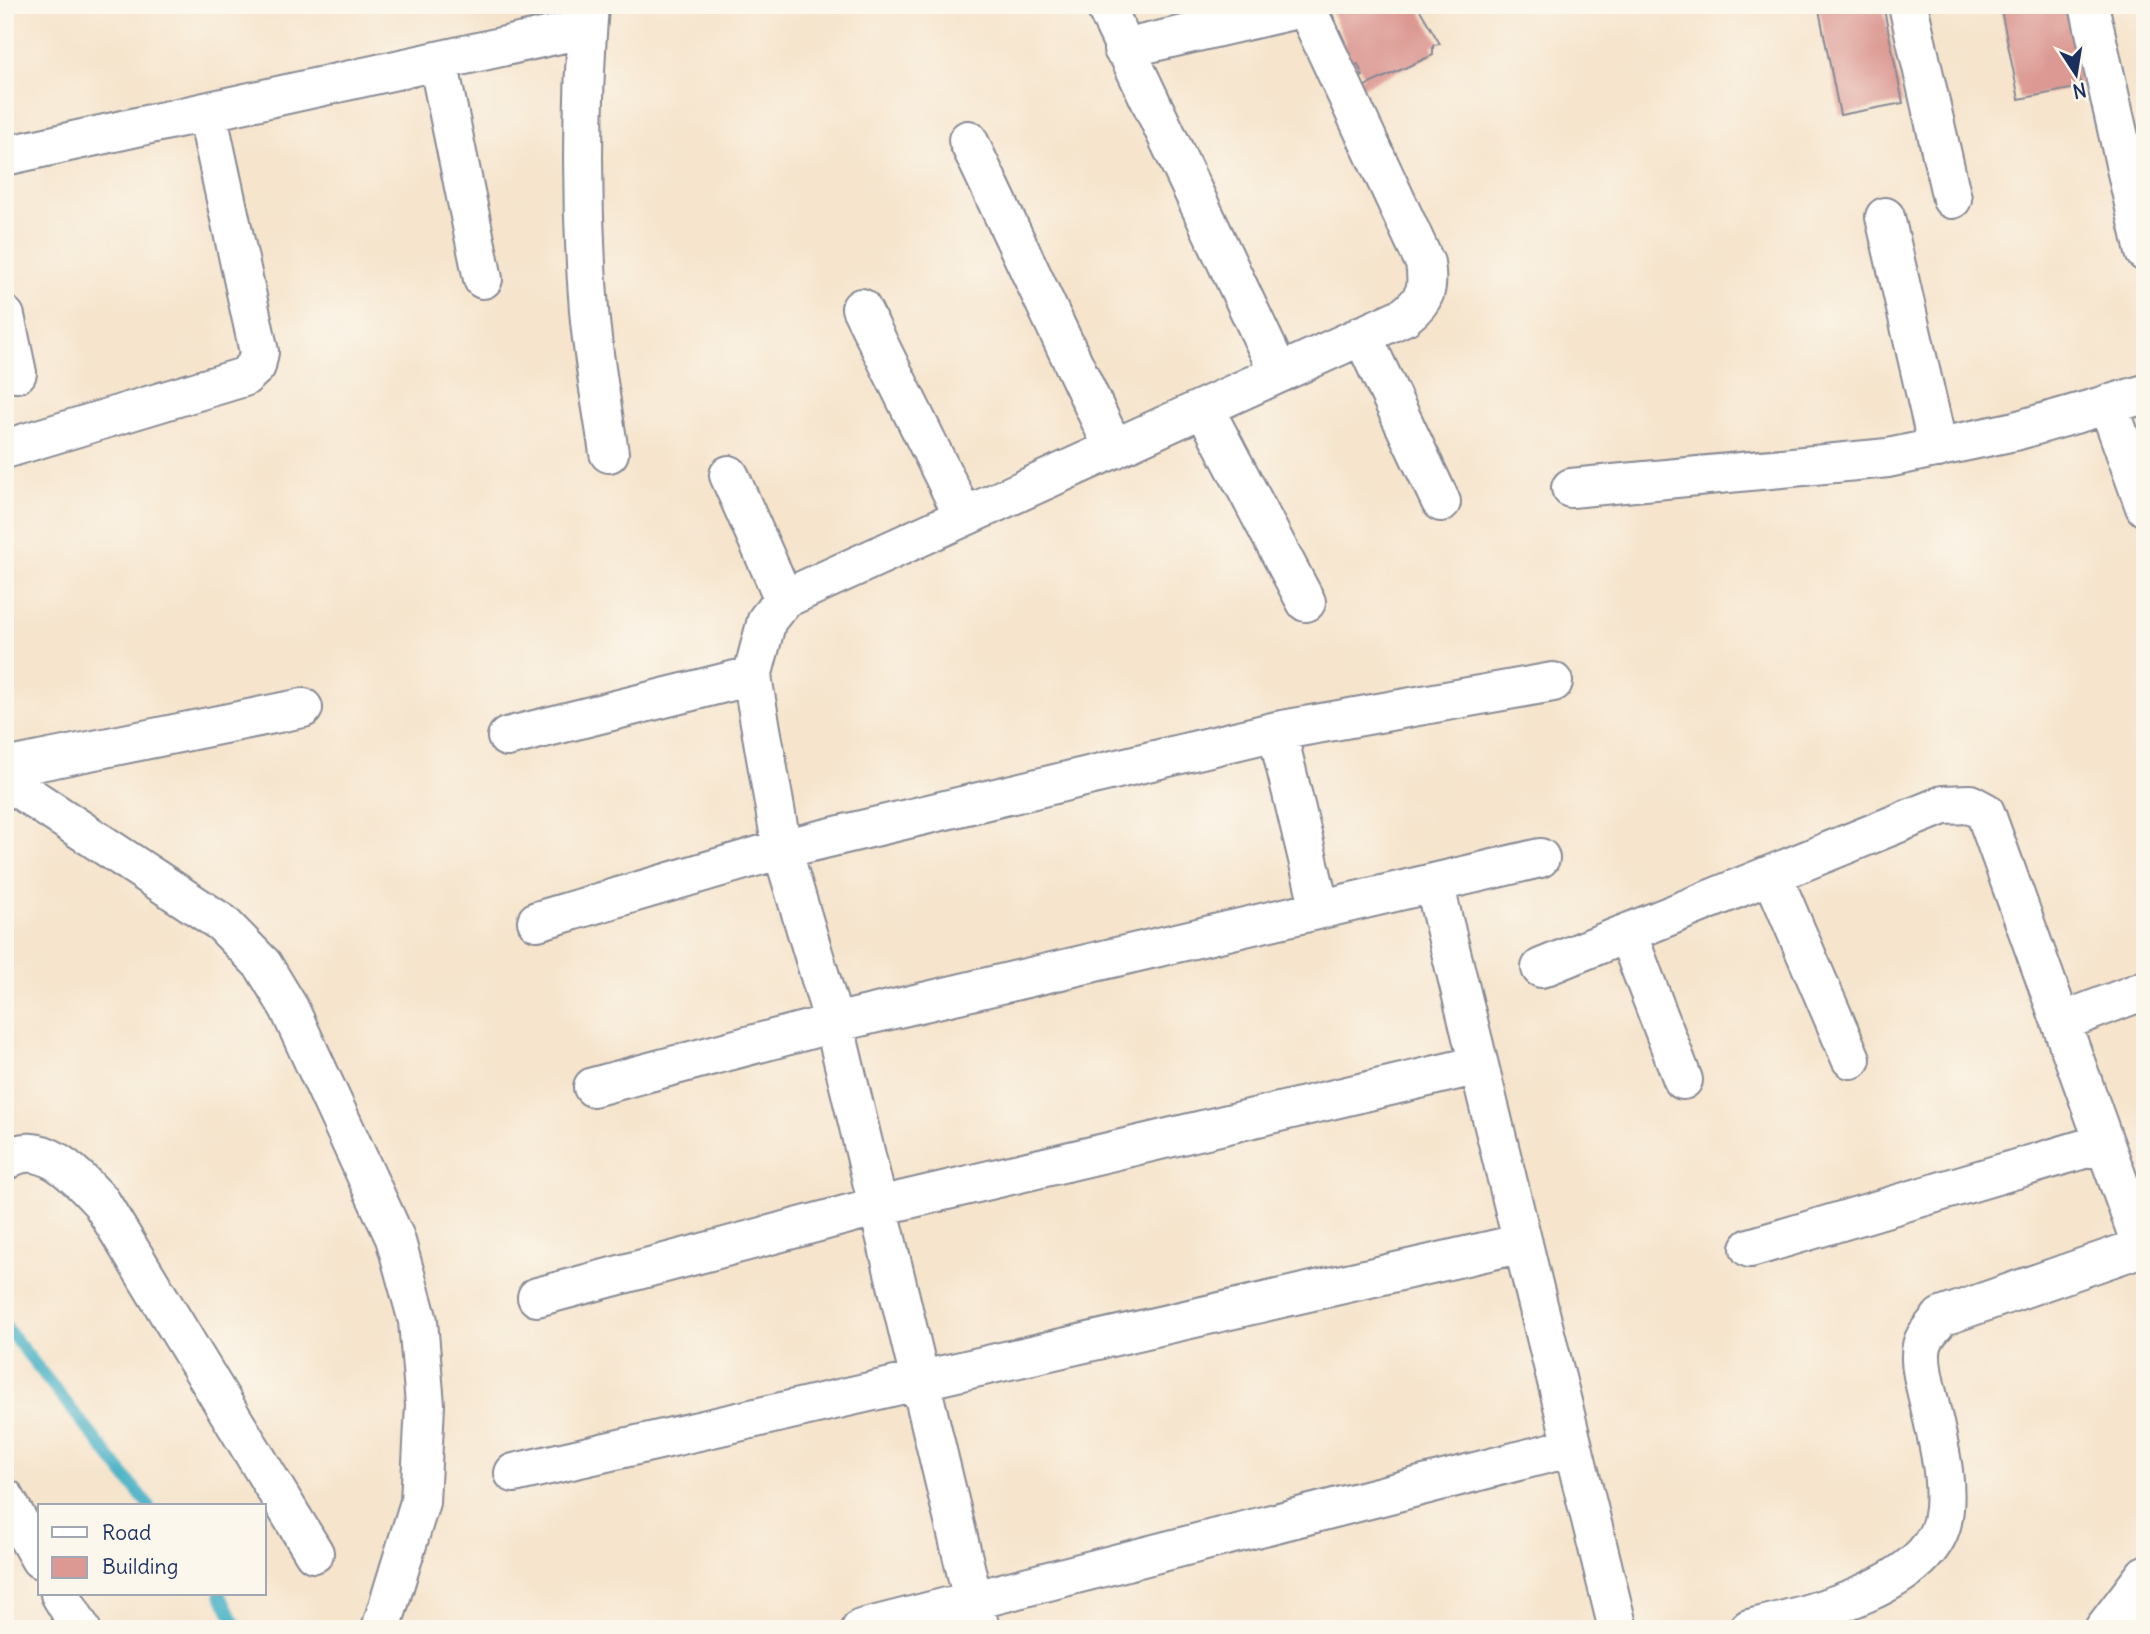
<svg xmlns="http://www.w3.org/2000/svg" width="2150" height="1634" font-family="Delius,sans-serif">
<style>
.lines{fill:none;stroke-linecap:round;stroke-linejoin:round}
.stream{stroke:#47b1c6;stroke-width:12}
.building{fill:#dc9993}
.minor-casing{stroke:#888a95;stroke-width:42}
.major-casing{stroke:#888a95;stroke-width:42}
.minor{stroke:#fff;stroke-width:38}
.major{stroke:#fff;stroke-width:38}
</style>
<rect width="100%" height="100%" fill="#fbf7ec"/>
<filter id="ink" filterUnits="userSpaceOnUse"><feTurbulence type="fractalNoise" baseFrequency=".0143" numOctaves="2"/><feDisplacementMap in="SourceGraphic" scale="14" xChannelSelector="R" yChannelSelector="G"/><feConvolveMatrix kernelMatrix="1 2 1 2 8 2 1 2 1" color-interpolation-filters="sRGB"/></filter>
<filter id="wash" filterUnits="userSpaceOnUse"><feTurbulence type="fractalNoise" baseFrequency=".00686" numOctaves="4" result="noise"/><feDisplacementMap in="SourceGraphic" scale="28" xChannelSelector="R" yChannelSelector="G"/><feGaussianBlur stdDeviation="1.57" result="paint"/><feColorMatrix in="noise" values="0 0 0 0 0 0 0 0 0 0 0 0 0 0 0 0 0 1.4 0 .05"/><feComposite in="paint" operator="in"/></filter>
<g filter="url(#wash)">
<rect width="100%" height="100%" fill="#f6e4cc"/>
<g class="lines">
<path class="stream" d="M 5,1326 L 149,1506
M 220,1594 L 238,1629"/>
</g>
<g id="blocks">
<path class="building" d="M 1334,5 L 1417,5 L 1440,44 L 1433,45 L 1433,55 L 1352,92 L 1351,82 L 1363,76 L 1358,64 L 1344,70 L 1334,47 L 1345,42 L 1329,7 Z
M 1818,5 L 1883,5 L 1903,103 L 1840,115 Z
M 2000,5 L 2074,5 L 2086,64 L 2076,66 L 2081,87 L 2019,99 Z"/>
</g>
</g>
<g filter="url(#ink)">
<use href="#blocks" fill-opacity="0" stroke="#888a95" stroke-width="2"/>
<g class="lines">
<defs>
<path id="minor" d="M 589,5 C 581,107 581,208 589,310 C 593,358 602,406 609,453
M 1105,5 L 1279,373
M 1908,5 L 1952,199
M 2089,5 L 2145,252
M 1123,49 L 1306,7
M 438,61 L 483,279
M 968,140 L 1114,449
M 5,156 L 587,28
M 1885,217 L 1938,448
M 861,308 L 964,517
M 5,316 L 17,373
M 1362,335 L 1441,502
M 2108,404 L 2145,507
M 1204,408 L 1306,602
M 5,449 L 244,377 L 256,366 L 259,352 L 207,112
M 729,475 L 784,599
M 1571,488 L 1888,458 L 2015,431 L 2145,394
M 1277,731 L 1320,909
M 507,737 L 752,676
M 5,768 L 303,708
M 5,780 L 222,923 L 263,965 L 289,1008 L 395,1238 L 418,1321 L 425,1405 L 420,1502 L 381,1629
M 1772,875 L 1851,1059
M 1434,883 L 1618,1629
M 537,921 L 782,849 L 1277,731 L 1553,682
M 1627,933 L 1683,1080
M 1541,968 L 1943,805 L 1970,804 L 1985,812 L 2142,1247
M 2061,1022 L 2145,990
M 593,1087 L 834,1023 L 1540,858
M 5,1161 C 41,1134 79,1179 101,1202 L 314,1553
M 1750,1248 L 2104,1143
M 537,1297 L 879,1206 L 1479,1065
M 514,1473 L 1523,1243
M 861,1629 L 1573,1447
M 980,1629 L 834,1023 L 782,849 L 752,677 L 767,620 L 784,599 L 1405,316 C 1426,299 1429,289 1425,263 L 1305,5
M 1749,1629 C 1806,1615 1926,1588 1942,1522 C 1950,1485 1938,1442 1930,1406 C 1926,1387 1915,1355 1925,1338 C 1929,1330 1936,1324 1941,1317 L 2145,1246
M 2104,1629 L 2145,1575"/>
<path id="major" d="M 5,1498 L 40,1559
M 60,1594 L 81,1629"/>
</defs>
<use href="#minor" class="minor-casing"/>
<use href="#major" class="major-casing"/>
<use href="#minor" class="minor"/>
<use href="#major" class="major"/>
</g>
</g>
<rect width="2150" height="1634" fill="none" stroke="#fbf7ec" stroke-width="28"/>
<rect x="38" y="1504" width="228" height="91" fill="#fbf7ec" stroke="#a1a7b3" stroke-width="2"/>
<rect x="52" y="1527" width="35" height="10" fill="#ffffff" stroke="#a1a7b3" stroke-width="2"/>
<text x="102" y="1540" font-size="21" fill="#1b2f5e">Road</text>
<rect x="52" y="1557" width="35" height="21" fill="#dc9993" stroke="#a1a7b3" stroke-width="2"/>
<text x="102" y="1574" font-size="21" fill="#1b2f5e">Building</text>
<g transform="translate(2076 74) rotate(168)" stroke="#fbf7ec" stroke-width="5" paint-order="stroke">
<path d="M0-5L12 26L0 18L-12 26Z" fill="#1b2f5e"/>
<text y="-10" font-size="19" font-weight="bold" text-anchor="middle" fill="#1b2f5e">N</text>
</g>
</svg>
